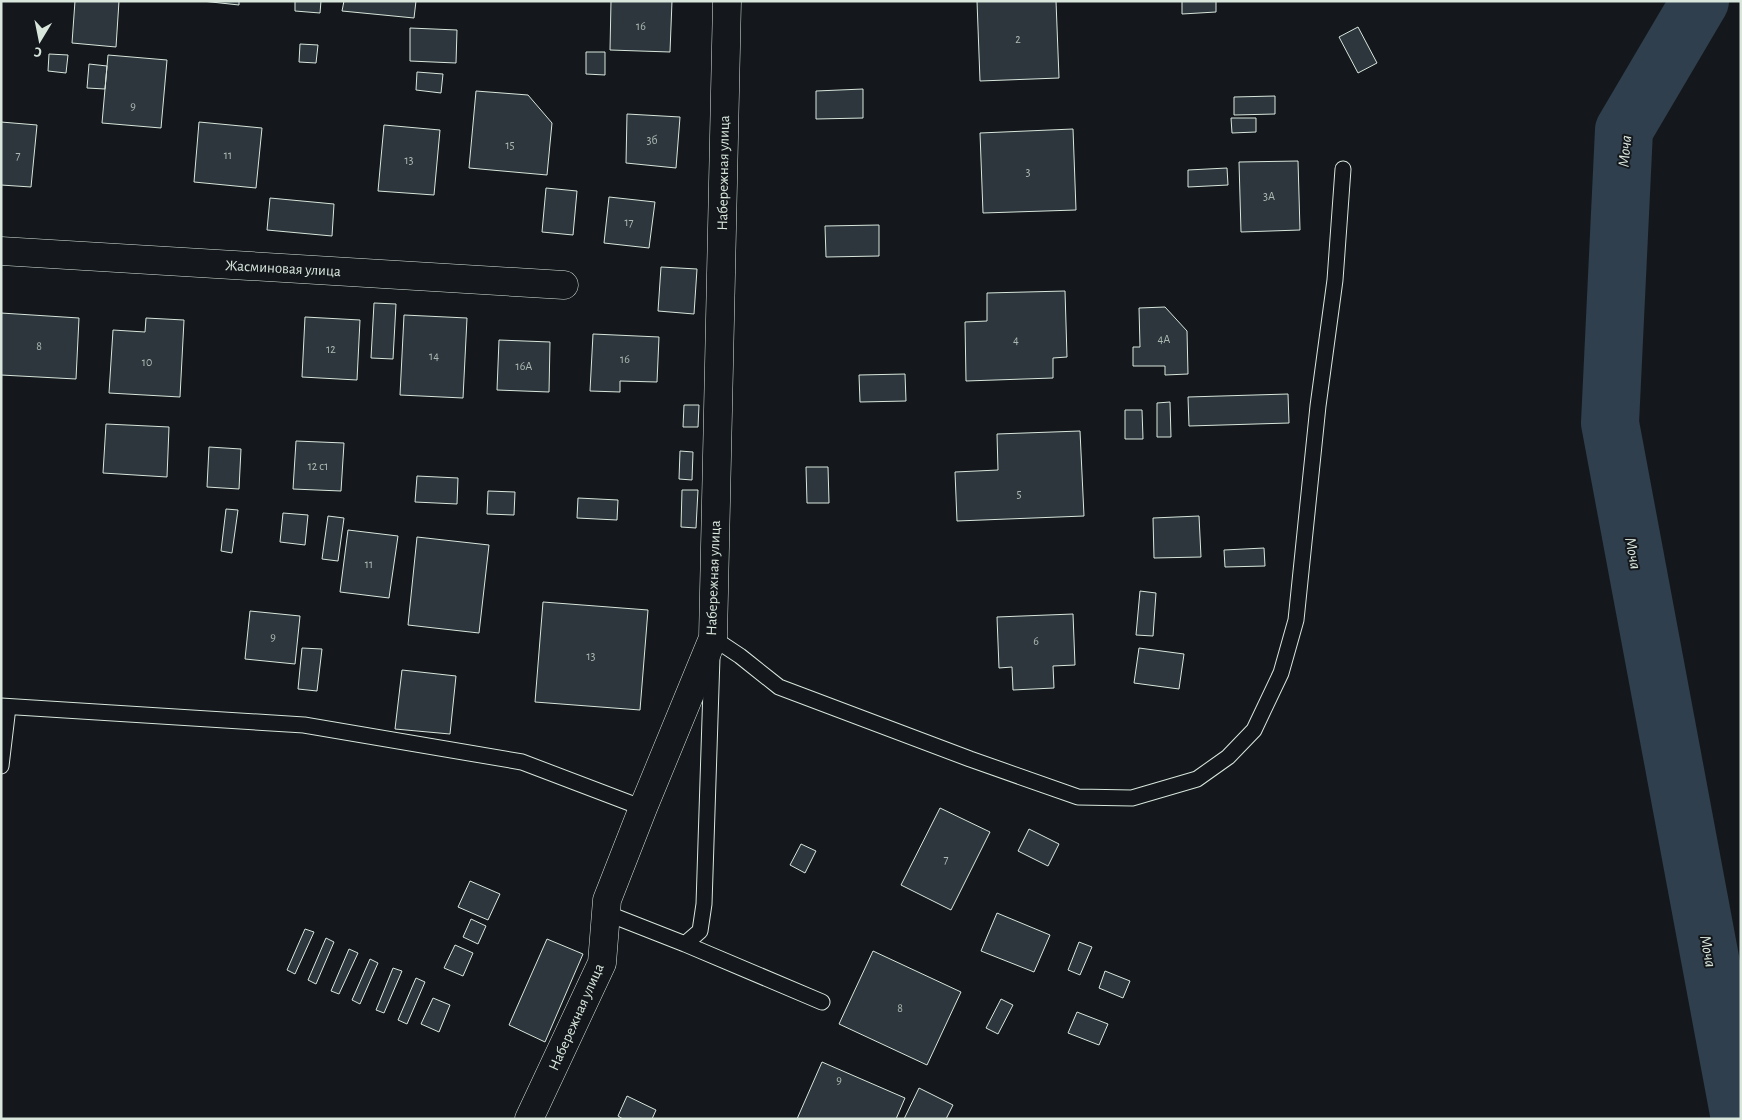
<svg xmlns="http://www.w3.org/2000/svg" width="1742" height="1120" font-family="'Alegreya Sans',sans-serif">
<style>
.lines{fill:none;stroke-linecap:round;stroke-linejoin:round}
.river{stroke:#2f3f4d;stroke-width:58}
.building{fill:#2c363c;stroke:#d8e6dc}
.service-casing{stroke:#d8e6dc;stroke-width:17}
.minor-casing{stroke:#d8e6dc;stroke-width:29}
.service{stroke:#14181c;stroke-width:15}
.minor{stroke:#14181c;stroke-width:28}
.labels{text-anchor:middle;stroke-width:4;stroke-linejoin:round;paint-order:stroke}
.number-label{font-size:12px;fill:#adbab4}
.street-label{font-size:15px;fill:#d8e6dc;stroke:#14181c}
.water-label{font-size:16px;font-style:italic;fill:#d8e6dc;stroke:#14181c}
</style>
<rect width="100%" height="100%" fill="#14181c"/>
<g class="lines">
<path class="river" d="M 1700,1 L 1624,130 L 1610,423 L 1740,1119"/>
</g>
<path class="building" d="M 75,1 L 119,1 L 116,47 L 72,43 Z
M 202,1 L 239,1 L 239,5 Z
M 295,1 L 321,1 L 320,13 L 295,11 Z
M 344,1 L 416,1 L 414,18 L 342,11 Z
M 611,1 L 672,1 L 670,52 L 610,50 Z
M 977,1 L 1056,1 L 1059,78 L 980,81 Z
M 1182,1 L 1216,1 L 1216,12 L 1182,14 Z
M 1358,27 L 1377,63 L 1358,73 L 1339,37 Z
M 410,28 L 457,30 L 456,63 L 410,61 Z
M 300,44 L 318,45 L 316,63 L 299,62 Z
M 586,52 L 605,52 L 605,75 L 586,74 Z
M 49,54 L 68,55 L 66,73 L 48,71 Z
M 108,55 L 167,60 L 161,128 L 102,123 Z
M 89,64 L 107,66 L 105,89 L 87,88 Z
M 417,72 L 443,74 L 441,93 L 416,90 Z
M 863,89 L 863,118 L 816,119 L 816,91 Z
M 476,91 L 528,95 L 552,123 L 547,175 L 469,168 Z
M 1275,96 L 1275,114 L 1234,115 L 1234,97 Z
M 627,114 L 680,117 L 676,168 L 626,163 Z
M 1231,118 L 1256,118 L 1256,132 L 1232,133 Z
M 1,122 L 37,125 L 31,187 L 1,185 Z
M 199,122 L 262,128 L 256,188 L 194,182 Z
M 384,125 L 440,130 L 434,195 L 378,191 Z
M 1073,129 L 1076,210 L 983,213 L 980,133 Z
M 1298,161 L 1300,230 L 1241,232 L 1239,162 Z
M 1227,168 L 1228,185 L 1188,187 L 1188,170 Z
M 546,188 L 577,191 L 573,235 L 542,232 Z
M 609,197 L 655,202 L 649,248 L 604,243 Z
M 270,198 L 334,204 L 332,236 L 267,230 Z
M 879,225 L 879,256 L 826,257 L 825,226 Z
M 661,267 L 697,269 L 694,314 L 658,311 Z
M 1065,291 L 1067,357 L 1053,358 L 1053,378 L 966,381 L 965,322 L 987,321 L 987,293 Z
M 374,303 L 396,304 L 393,359 L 371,358 Z
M 1165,307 L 1187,331 L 1188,374 L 1165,375 L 1165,366 L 1133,366 L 1133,347 L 1140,347 L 1139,308 Z
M 1,313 L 79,318 L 76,379 L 1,375 Z
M 404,315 L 467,318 L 463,398 L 400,395 Z
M 305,317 L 360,320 L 357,380 L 302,377 Z
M 146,318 L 184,320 L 180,397 L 109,393 L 113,330 L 145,332 Z
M 593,334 L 659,337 L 657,382 L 620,381 L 620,392 L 590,391 Z
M 499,340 L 550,342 L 549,392 L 497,390 Z
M 905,374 L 906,401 L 860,402 L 859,375 Z
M 1288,394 L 1289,423 L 1189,426 L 1188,397 Z
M 1170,402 L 1171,437 L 1157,437 L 1157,403 Z
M 684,405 L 699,405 L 698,427 L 683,427 Z
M 1125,410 L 1142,410 L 1143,439 L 1125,439 Z
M 106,424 L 169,427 L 167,477 L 103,473 Z
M 1080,431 L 1084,516 L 957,521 L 955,472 L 998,470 L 997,434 Z
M 296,441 L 344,443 L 341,491 L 293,489 Z
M 209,447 L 241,449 L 239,489 L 207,487 Z
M 680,451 L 693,452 L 692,480 L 679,479 Z
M 806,467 L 828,467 L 829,503 L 807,503 Z
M 417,476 L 458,478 L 457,504 L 415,502 Z
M 682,490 L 698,490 L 696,528 L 681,527 Z
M 488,491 L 515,492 L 514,515 L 487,514 Z
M 578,498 L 618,500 L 617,520 L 577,518 Z
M 226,509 L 238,510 L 232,553 L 221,551 Z
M 283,513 L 308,515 L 305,545 L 280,542 Z
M 328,516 L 344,518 L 338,561 L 322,559 Z
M 1199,516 L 1201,557 L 1154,558 L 1153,518 Z
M 348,530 L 398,536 L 389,598 L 340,592 Z
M 417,537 L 489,545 L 479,633 L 408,625 Z
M 1264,548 L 1265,566 L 1225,567 L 1224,550 Z
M 1140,591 L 1156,593 L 1153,636 L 1136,635 Z
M 543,602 L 648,610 L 640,710 L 535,702 Z
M 250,611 L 300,616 L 295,664 L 245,659 Z
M 1073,614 L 1075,665 L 1053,666 L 1054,688 L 1013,690 L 1012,667 L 999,668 L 997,617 Z
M 302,648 L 322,649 L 317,691 L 298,689 Z
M 1139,648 L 1184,654 L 1179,689 L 1134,683 Z
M 402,670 L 456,676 L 450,734 L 395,729 Z
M 940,808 L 990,832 L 951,910 L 901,885 Z
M 1029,829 L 1059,844 L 1048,866 L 1018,851 Z
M 801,844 L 816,851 L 805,873 L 790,865 Z
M 470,881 L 500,894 L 488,920 L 458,907 Z
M 997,913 L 1050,935 L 1034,972 L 981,951 Z
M 471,919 L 486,926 L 478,944 L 463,937 Z
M 305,929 L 314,932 L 295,974 L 287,970 Z
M 326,938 L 334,942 L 316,984 L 308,980 Z
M 547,939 L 583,954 L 545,1042 L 509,1025 Z
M 1079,942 L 1092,947 L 1080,975 L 1068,970 Z
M 455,945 L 473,953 L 463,976 L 444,968 Z
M 349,949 L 358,953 L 339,994 L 331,991 Z
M 873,951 L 961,992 L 927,1065 L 839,1024 Z
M 370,959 L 378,963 L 360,1004 L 352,1000 Z
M 393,968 L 402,971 L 384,1013 L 376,1010 Z
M 1105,971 L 1130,981 L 1123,998 L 1099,988 Z
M 416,978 L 425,982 L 407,1024 L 398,1020 Z
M 433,998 L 450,1005 L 439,1032 L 421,1024 Z
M 1001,999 L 1013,1005 L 998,1034 L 986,1028 Z
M 1077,1012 L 1108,1024 L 1099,1045 L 1068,1033 Z
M 822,1062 L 905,1098 L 896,1119 L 797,1119 Z
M 919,1088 L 953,1105 L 946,1119 L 904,1119 Z
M 627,1096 L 656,1110 L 652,1119 L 623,1119 L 618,1116 Z"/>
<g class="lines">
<defs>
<path id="service" d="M 713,638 L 740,656 L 779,687 L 970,759 L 1078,797 L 1132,798 L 1197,779 L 1228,757 L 1254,730 L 1281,673 L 1296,620 L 1318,406 L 1335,280 L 1343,169
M 1,706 L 304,725 L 522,762 L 643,808
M 1,766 L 8,707
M 606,913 L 685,944 L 700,931 L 704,904 L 712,657
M 685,944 L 822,1002"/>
<path id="minor" d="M 1,251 L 564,285
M 529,1119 L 602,963 L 607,900 L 643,808 L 713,638 L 727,1"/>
</defs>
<use href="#service" class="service-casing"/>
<use href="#minor" class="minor-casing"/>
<use href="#service" class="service"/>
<use href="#minor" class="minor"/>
</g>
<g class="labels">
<g class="number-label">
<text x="641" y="30">16</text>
<text x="1018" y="43">2</text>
<text x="133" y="110">9</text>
<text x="652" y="144">3б</text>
<text x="510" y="149">15</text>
<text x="18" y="159">7</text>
<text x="228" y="159">11</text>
<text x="409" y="164">13</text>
<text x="1028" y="176">3</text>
<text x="1269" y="200">3А</text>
<text x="629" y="226">17</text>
<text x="1164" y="343">4А</text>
<text x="1016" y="344">4</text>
<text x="39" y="350">8</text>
<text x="331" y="353">12</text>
<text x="434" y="360">14</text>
<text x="625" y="363">16</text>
<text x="147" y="366">10</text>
<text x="524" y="370">16А</text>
<text x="318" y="470">12 с1</text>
<text x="1019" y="498">5</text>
<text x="369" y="568">11</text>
<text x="273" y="641">9</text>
<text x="1036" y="645">6</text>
<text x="591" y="660">13</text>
<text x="946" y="863">7</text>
<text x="900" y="1012">8</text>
<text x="839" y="1084">9</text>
</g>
<g class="street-label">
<text transform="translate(723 173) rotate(-89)" y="5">Набережная улица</text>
<text transform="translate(283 268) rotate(3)" y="5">Жасминовая улица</text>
<text transform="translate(713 578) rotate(-88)" y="5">Набережная улица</text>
<text transform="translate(576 1017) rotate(-66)" y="5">Набережная улица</text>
</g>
<g class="water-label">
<text transform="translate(1624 151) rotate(-85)" y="6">Моча</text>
<text transform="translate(1634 553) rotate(79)" y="6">Моча</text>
<text transform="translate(1709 951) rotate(79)" y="6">Моча</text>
</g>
</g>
<rect width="1742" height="1120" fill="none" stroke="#d8e6dc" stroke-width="5"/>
<g transform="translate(40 40) rotate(190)" stroke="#14181c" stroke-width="4" paint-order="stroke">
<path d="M0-4L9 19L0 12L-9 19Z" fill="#d8e6dc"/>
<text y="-8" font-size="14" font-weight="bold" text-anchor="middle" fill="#d8e6dc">С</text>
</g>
</svg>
